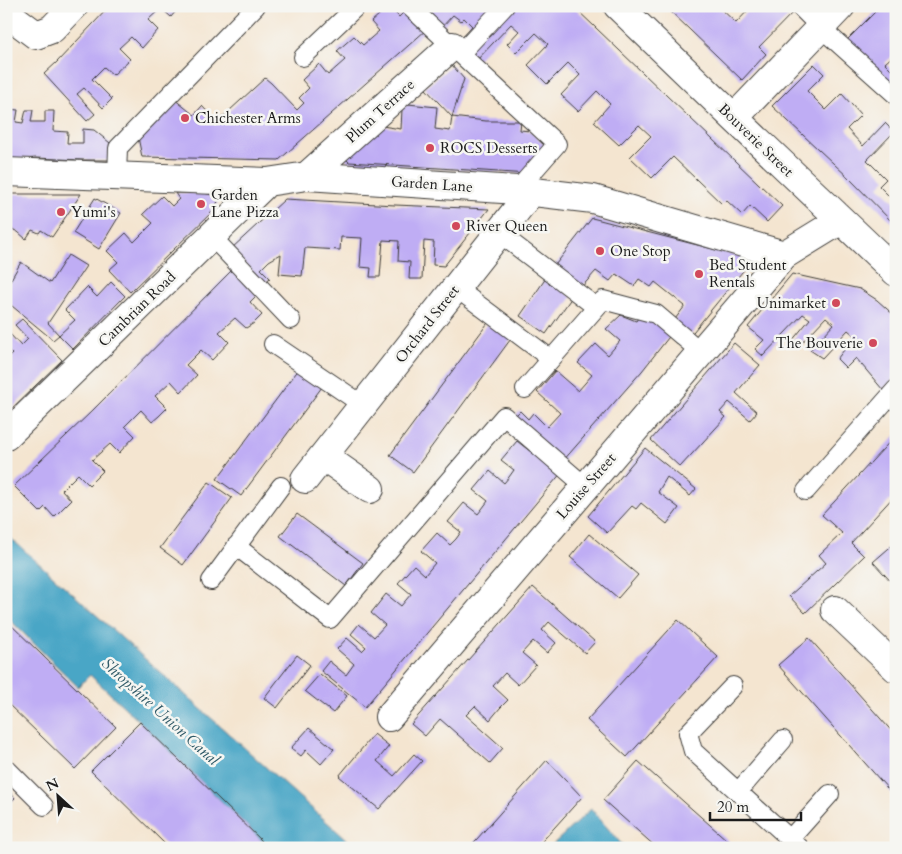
<svg xmlns="http://www.w3.org/2000/svg" width="902" height="854" font-family="Cardo,serif">
<style>
.water{fill:#48a6c6;stroke:#326171}
.building{fill:#bfadf4}
.lines{fill:none;stroke-linecap:round;stroke-linejoin:round}
.lane-casing{stroke:#3c3a37;stroke-width:20}
.street-casing{stroke:#3c3a37;stroke-width:30}
.lane{stroke:#fff;stroke-width:18}
.street{stroke:#fff;stroke-width:28}
.poi-dot{fill:#d1495b;stroke:#f6f6f2;stroke-width:2}
.labels{text-anchor:middle;stroke-width:5;stroke-linejoin:round;paint-order:stroke}
.street-label{font-size:15px;fill:#1c1c1c;stroke:#f6f6f2}
.poi-label{font-size:15px;fill:#1c1c1c;stroke:#f6f6f2;text-anchor:start}
.water-label{font-size:16px;font-style:italic;fill:#305a68;stroke:#f6f6f2}
</style>
<rect width="100%" height="100%" fill="#f6f6f2"/>
<filter id="ink" filterUnits="userSpaceOnUse"><feTurbulence type="fractalNoise" baseFrequency=".02" numOctaves="2"/><feDisplacementMap in="SourceGraphic" scale="10" xChannelSelector="R" yChannelSelector="G"/><feConvolveMatrix kernelMatrix="1 2 1 2 8 2 1 2 1" color-interpolation-filters="sRGB"/></filter>
<filter id="wash" filterUnits="userSpaceOnUse"><feTurbulence type="fractalNoise" baseFrequency=".0096" numOctaves="4" result="noise"/><feDisplacementMap in="SourceGraphic" scale="20" xChannelSelector="R" yChannelSelector="G"/><feGaussianBlur stdDeviation="1.12" result="paint"/><feColorMatrix in="noise" values="0 0 0 0 0 0 0 0 0 0 0 0 0 0 0 0 0 1.4 0 .05"/><feComposite in="paint" operator="in"/></filter>
<g filter="url(#wash)">
<rect width="100%" height="100%" fill="#f4e5d0"/>
<path class="water" d="M 6,534 L 356,848 L 257,848 L 255,846 L 261,840 L 140,722 L 90,675 L 78,687 L 6,616 Z
M 591,809 L 625,848 L 549,848 Z"/>
<g id="blocks">
<path class="building" d="M 110,6 L 180,6 L 171,17 L 161,8 L 148,20 L 158,30 L 142,48 L 131,37 L 119,48 L 130,59 L 113,75 L 104,67 L 92,79 L 112,99 L 103,108 L 84,88 L 77,94 L 95,114 L 87,121 L 44,74 L 57,62 Z
M 389,6 L 399,17 L 407,9 L 426,30 L 357,91 L 279,160 L 142,157 L 138,137 L 174,99 L 194,115 L 202,106 L 217,122 L 265,78 L 271,83 L 297,110 L 304,103 L 299,98 L 309,88 L 302,80 L 319,64 L 328,75 L 345,60 L 337,51 L 354,36 L 363,45 L 379,31 L 371,22 Z
M 436,6 L 502,6 L 463,48 L 457,42 L 472,26 L 464,18 L 461,21 L 453,15 L 441,28 L 428,15 Z
M 508,6 L 573,6 L 782,206 L 767,222 L 750,206 L 742,215 L 726,200 L 722,204 L 673,157 L 652,178 L 630,157 L 651,136 L 639,125 L 619,145 L 594,122 L 610,104 L 597,91 L 578,111 L 561,95 L 580,75 L 568,63 L 547,84 L 528,65 L 548,44 L 536,33 L 516,53 L 507,44 L 519,31 L 511,24 L 476,61 L 465,51 Z
M 665,6 L 718,6 L 736,23 L 752,6 L 794,6 L 797,8 L 759,47 L 766,54 L 742,80 Z
M 881,6 L 896,6 L 896,53 L 885,63 L 896,74 L 896,91 L 846,41 Z
M 814,64 L 824,74 L 807,91 L 826,110 L 842,94 L 861,115 L 847,129 L 863,146 L 885,123 L 894,132 L 867,160 L 886,179 L 879,186 L 896,203 L 896,226 L 849,178 L 772,106 Z
M 452,65 L 464,79 L 452,117 L 425,88 Z
M 6,93 L 11,93 L 7,109 L 18,110 L 16,122 L 23,123 L 26,110 L 33,110 L 31,122 L 45,122 L 45,111 L 54,111 L 53,131 L 68,132 L 67,143 L 83,143 L 83,129 L 94,130 L 115,147 L 113,160 L 82,160 L 35,158 L 18,160 L 6,158 Z
M 408,104 L 437,107 L 435,129 L 450,131 L 452,117 L 486,121 L 521,121 L 520,130 L 530,131 L 546,146 L 528,174 L 349,162 L 345,158 L 382,126 L 401,129 L 402,109 Z
M 175,193 L 204,193 L 220,197 L 214,210 L 130,292 L 109,270 L 118,262 L 107,251 L 126,233 L 134,242 L 153,223 L 143,214 L 162,196 L 172,206 L 179,199 Z
M 6,194 L 81,194 L 52,237 L 41,230 L 39,233 L 32,230 L 26,239 L 18,232 L 12,229 L 6,240 Z
M 95,198 L 121,213 L 99,249 L 73,233 Z
M 285,199 L 395,205 L 489,209 L 444,266 L 433,265 L 434,242 L 424,241 L 422,279 L 409,279 L 410,262 L 398,261 L 399,241 L 383,240 L 380,277 L 370,277 L 371,268 L 360,267 L 362,238 L 341,237 L 340,250 L 305,248 L 302,276 L 279,274 L 281,254 L 269,261 L 261,269 L 270,278 L 263,284 L 231,249 Z
M 592,218 L 744,257 L 747,266 L 689,337 L 672,323 L 685,306 L 655,282 L 651,287 L 639,279 L 634,286 L 616,274 L 610,281 L 596,271 L 579,290 L 552,269 Z
M 68,255 L 86,266 L 48,323 L 59,335 L 53,340 L 6,301 L 6,288 L 21,262 L 50,283 Z
M 232,270 L 257,295 L 250,302 L 262,315 L 254,323 L 246,328 L 235,318 L 219,332 L 229,342 L 212,360 L 201,350 L 186,365 L 197,375 L 181,392 L 171,381 L 155,396 L 167,408 L 159,416 L 152,422 L 141,410 L 125,426 L 135,436 L 119,453 L 110,444 L 92,460 L 103,471 L 89,485 L 78,474 L 62,490 L 71,500 L 54,517 L 45,507 L 40,512 L 14,486 L 92,411 Z
M 792,274 L 860,289 L 877,300 L 896,317 L 896,376 L 883,390 L 856,358 L 846,368 L 837,359 L 855,336 L 848,330 L 822,358 L 810,350 L 834,324 L 826,317 L 797,348 L 791,342 L 810,319 L 803,314 L 763,356 L 755,349 L 764,340 L 748,327 Z
M 546,278 L 572,297 L 546,334 L 520,316 Z
M 111,282 L 125,296 L 73,349 L 59,335 L 75,320 L 65,310 L 87,287 L 97,297 Z
M 641,314 L 672,333 L 642,371 L 562,462 L 514,417 L 520,411 L 528,419 L 533,413 L 547,427 L 560,413 L 537,392 L 555,371 L 578,391 L 592,375 L 578,363 L 596,344 L 608,355 L 620,341 L 606,329 L 621,315 L 636,321 Z
M 22,319 L 62,360 L 6,414 L 6,360 L 12,354 L 6,348 L 6,336 L 9,333 L 21,346 L 28,339 L 15,325 Z
M 490,320 L 513,336 L 413,472 L 390,455 Z
M 734,343 L 760,365 L 736,393 L 757,412 L 750,420 L 729,402 L 720,412 L 726,417 L 680,467 L 651,440 Z
M 299,369 L 322,387 L 241,496 L 217,479 Z
M 896,435 L 896,494 L 851,543 L 864,556 L 805,613 L 789,596 L 826,563 L 819,555 L 842,533 L 822,515 Z
M 517,441 L 531,452 L 534,449 L 562,472 L 365,707 L 321,671 L 329,661 L 346,675 L 354,664 L 337,649 L 347,638 L 362,651 L 366,647 L 351,634 L 359,624 L 374,637 L 385,625 L 371,613 L 386,594 L 401,606 L 411,594 L 398,583 L 414,565 L 425,575 L 435,563 L 421,551 L 437,533 L 450,545 L 456,539 L 461,532 L 448,522 L 464,503 L 478,514 L 482,509 L 488,501 L 474,490 L 490,471 L 504,483 L 509,477 L 514,470 L 501,460 Z
M 645,448 L 696,489 L 690,496 L 667,477 L 658,492 L 679,508 L 667,524 L 641,503 L 636,509 L 632,506 L 607,533 L 588,516 Z
M 209,482 L 232,498 L 183,565 L 160,548 Z
M 297,514 L 363,563 L 346,586 L 280,536 Z
M 589,534 L 638,575 L 618,598 L 570,557 Z
M 896,542 L 896,587 L 873,562 Z
M 533,587 L 595,642 L 585,653 L 549,622 L 542,630 L 556,643 L 547,653 L 533,641 L 522,653 L 536,665 L 518,685 L 505,673 L 493,686 L 508,700 L 500,708 L 490,720 L 475,706 L 466,715 L 503,748 L 490,763 L 440,719 L 425,736 L 411,724 Z
M 6,620 L 116,727 L 75,769 L 6,702 Z
M 678,620 L 718,657 L 627,757 L 587,720 Z
M 809,638 L 896,736 L 896,798 L 778,665 Z
M 297,655 L 310,665 L 277,708 L 264,698 Z
M 320,674 L 347,696 L 333,713 L 305,691 Z
M 140,722 L 262,841 L 255,846 L 257,848 L 169,848 L 91,771 Z
M 309,728 L 334,749 L 321,764 L 306,750 L 301,756 L 291,748 Z
M 374,734 L 389,746 L 377,761 L 394,776 L 414,754 L 422,761 L 379,809 L 339,776 Z
M 547,760 L 582,797 L 536,848 L 469,848 Z
M 638,761 L 684,802 L 736,848 L 657,848 L 603,800 Z
M 6,788 L 15,798 L 6,806 Z"/>
</g>
</g>
<g filter="url(#ink)">
<use href="#blocks" fill-opacity="0" stroke="#3c3a37" stroke-width="1"/>
<g class="lines">
<defs>
<path id="lane" d="M 409,6 L 557,144 L 517,190
M 799,6 L 821,28 L 896,95
M 460,54 L 505,6
M 303,57 L 357,6
M 117,176 L 118,148 L 256,6
M 499,233 L 596,307
M 211,236 L 291,320
M 456,288 L 551,359
M 273,344 L 363,405
M 525,389 L 603,300 L 656,314 L 701,352
M 806,491 L 896,389
M 236,546 L 330,619 L 504,416 L 586,487
M 211,581 L 281,486
M 733,686 L 688,733 L 693,751 L 800,848
M 6,768 L 44,806
M 738,792 L 783,740
M 790,839 L 830,794"/>
<path id="street" d="M 618,6 L 734,118 L 896,272
M 6,11 L 16,20 L 36,35 L 52,29 L 74,6
M 734,118 L 841,6
M 6,172 L 267,182 L 307,176 L 517,190 L 593,199 L 784,255 L 841,220
M 307,176 L 452,46
M 6,436 L 267,182
M 323,456 L 370,489
M 305,479 L 531,192
M 835,610 L 896,668
M 389,717 L 784,255"/>
</defs>
<use href="#lane" class="lane-casing"/>
<use href="#street" class="street-casing"/>
<use href="#lane" class="lane"/>
<use href="#street" class="street"/>
</g>
</g>
<g class="poi-dot">
<circle cx="185" cy="118" r="5"/>
<circle cx="430" cy="148" r="5"/>
<circle cx="201" cy="204" r="5"/>
<circle cx="61" cy="212" r="5"/>
<circle cx="456" cy="226" r="5"/>
<circle cx="600" cy="251" r="5"/>
<circle cx="699" cy="274" r="5"/>
<circle cx="836" cy="303" r="5"/>
<circle cx="873" cy="343" r="5"/>
</g>
<g class="labels">
<g class="street-label">
<text transform="translate(380 111) rotate(-42)" y="5">Plum Terrace</text>
<text transform="translate(756 140) rotate(44)" y="5">Bouverie Street</text>
<text transform="translate(432 184) rotate(4)" y="5">Garden Lane</text>
<text transform="translate(137 309) rotate(-44)" y="5">Cambrian Road</text>
<text transform="translate(427 324) rotate(-52)" y="5">Orchard Street</text>
<text transform="translate(586 486) rotate(-49)" y="5">Louise Street</text>
</g>
<g class="poi-label">
<text x="195" y="123">Chichester Arms</text>
<text x="440" y="153">ROCS Desserts</text>
<text x="211" y="200">Garden<tspan x="211" dy="17">Lane Pizza</tspan></text>
<text x="71" y="217">Yumi's</text>
<text x="466" y="231">River Queen</text>
<text x="610" y="256">One Stop</text>
<text x="709" y="270">Bed Student<tspan x="709" dy="17">Rentals</tspan></text>
<text x="826" y="308" text-anchor="end">Unimarket</text>
<text x="863" y="348" text-anchor="end">The Bouverie</text>
</g>
<g class="water-label">
<text transform="translate(161 711) rotate(42)" y="6">Shropshire Union Canal</text>
</g>
</g>
<rect width="902" height="854" fill="none" stroke="#f6f6f2" stroke-width="25"/>
<g transform="translate(58 796) rotate(334)" stroke="#f6f6f2" stroke-width="4" paint-order="stroke">
<path d="M0-4L9 19L0 12L-9 19Z" fill="#1c1c1c"/>
<text y="-8" font-size="14" font-weight="bold" text-anchor="middle" fill="#1c1c1c">N</text>
</g>
<path d="M710 812v8h91v-8" fill="none" stroke="#1c1c1c" stroke-width="2.5"/>
<text x="717" y="812" font-size="15" fill="#1c1c1c" stroke="#f6f6f2" stroke-width="4" paint-order="stroke">20 m</text>
</svg>
